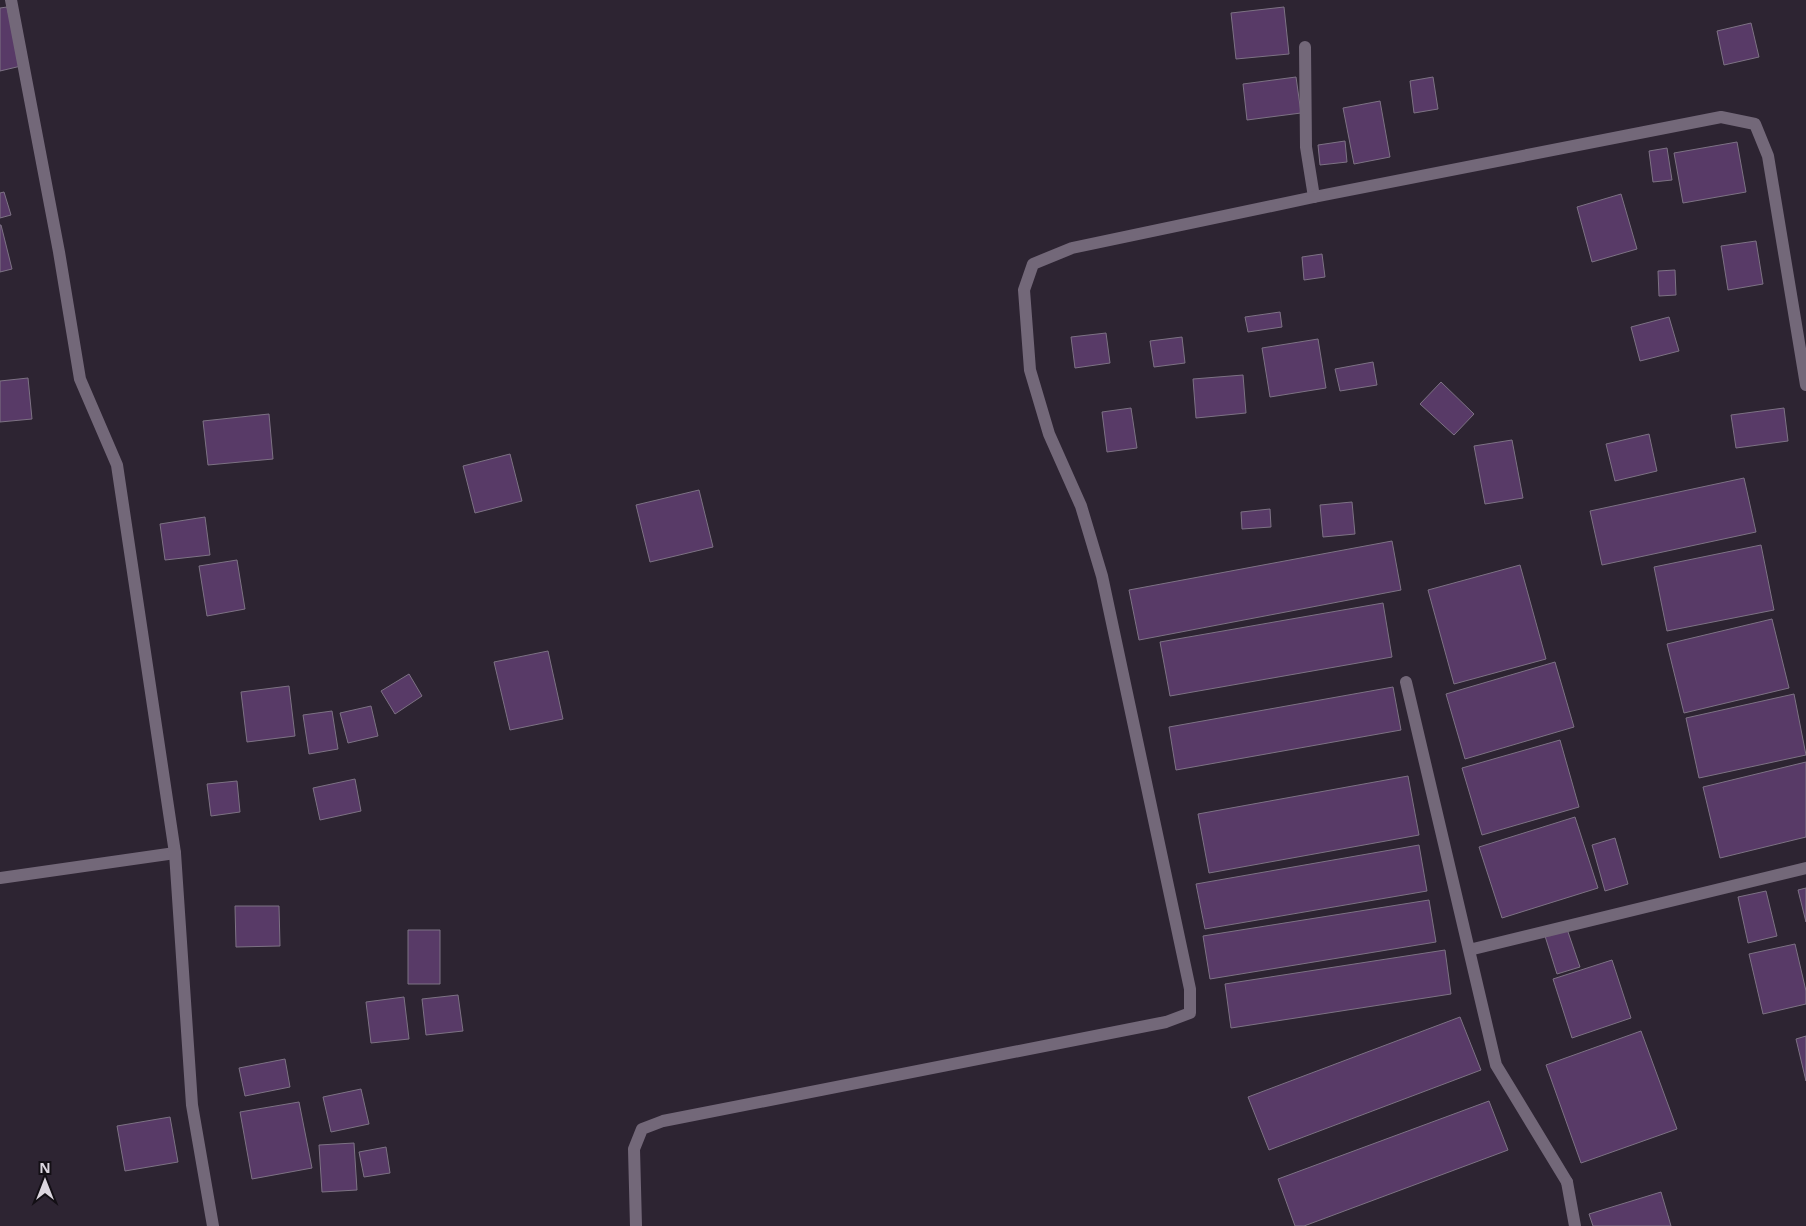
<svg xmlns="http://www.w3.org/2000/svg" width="1806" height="1226" font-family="'Noto Sans',sans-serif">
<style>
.building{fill:#583a67;stroke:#7d7284}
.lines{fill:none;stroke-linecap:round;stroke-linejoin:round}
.lane{stroke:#736879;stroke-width:12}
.street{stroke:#736879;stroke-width:12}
.secondary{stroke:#736879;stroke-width:12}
</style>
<rect width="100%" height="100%" fill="#2d2432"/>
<path class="building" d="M 7,7 L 21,66 L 0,71 L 0,8 Z
M 1284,7 L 1289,54 L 1236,59 L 1231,13 Z
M 1751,23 L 1759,57 L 1724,65 L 1717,31 Z
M 1296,77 L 1301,113 L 1247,120 L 1243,84 Z
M 1433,77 L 1438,109 L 1414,113 L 1410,81 Z
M 1380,101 L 1390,157 L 1354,164 L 1343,108 Z
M 1345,141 L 1347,162 L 1320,165 L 1318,145 Z
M 1737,142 L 1746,192 L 1683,203 L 1674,153 Z
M 1667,148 L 1672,180 L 1653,182 L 1649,151 Z
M 4,192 L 11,215 L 0,218 L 0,193 Z
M 1621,194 L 1637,249 L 1592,262 L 1577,207 Z
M 0,225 L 1,225 L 12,269 L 0,272 Z
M 1756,241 L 1763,284 L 1728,290 L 1721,246 Z
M 1322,254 L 1325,277 L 1304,280 L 1302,257 Z
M 1675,270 L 1676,295 L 1659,296 L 1658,271 Z
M 1280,312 L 1282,327 L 1248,332 L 1245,317 Z
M 1669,317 L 1679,351 L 1640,361 L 1631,327 Z
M 1106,333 L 1110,363 L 1075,368 L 1071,337 Z
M 1182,337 L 1185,363 L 1154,367 L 1150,341 Z
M 1318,339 L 1326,388 L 1270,397 L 1262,348 Z
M 1373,362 L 1377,385 L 1340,391 L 1335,369 Z
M 1243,375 L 1246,413 L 1196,418 L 1193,379 Z
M 28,378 L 32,419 L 0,422 L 0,381 Z
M 1441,382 L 1474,414 L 1454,435 L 1420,404 Z
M 1131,408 L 1137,448 L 1107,452 L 1102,412 Z
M 1784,408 L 1788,441 L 1736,448 L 1731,415 Z
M 269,414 L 273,459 L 208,465 L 203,421 Z
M 1649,434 L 1657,471 L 1615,481 L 1606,444 Z
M 1512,440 L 1523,498 L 1485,504 L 1474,446 Z
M 510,454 L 522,501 L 475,513 L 463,466 Z
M 1744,478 L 1756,532 L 1602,565 L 1590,511 Z
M 699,490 L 713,547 L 650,562 L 636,505 Z
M 1352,502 L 1355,534 L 1323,537 L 1320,505 Z
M 1270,509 L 1271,527 L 1242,529 L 1241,512 Z
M 205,517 L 210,555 L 165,560 L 160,524 Z
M 1392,541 L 1401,590 L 1139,640 L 1129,590 Z
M 1761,545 L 1774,610 L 1667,631 L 1654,567 Z
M 237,560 L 245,609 L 207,616 L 199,566 Z
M 1520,565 L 1546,659 L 1454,684 L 1428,590 Z
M 1383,603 L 1392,657 L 1170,696 L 1160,642 Z
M 1772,619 L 1789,688 L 1684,713 L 1667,644 Z
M 548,651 L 563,719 L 510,730 L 494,662 Z
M 1555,662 L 1574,727 L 1465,759 L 1446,694 Z
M 409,674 L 422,696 L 395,714 L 381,691 Z
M 289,686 L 295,736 L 247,742 L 241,692 Z
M 1393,687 L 1401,730 L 1176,770 L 1169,727 Z
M 1794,694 L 1806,755 L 1699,778 L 1686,718 Z
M 371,706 L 378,736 L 348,743 L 340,713 Z
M 332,711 L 338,749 L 309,754 L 303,715 Z
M 1560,740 L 1579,807 L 1482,835 L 1462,768 Z
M 1806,762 L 1806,837 L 1720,858 L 1703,787 Z
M 1408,776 L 1419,835 L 1209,873 L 1198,814 Z
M 355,779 L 361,811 L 320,820 L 313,788 Z
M 237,781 L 240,812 L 211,816 L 207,784 Z
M 1575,817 L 1598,888 L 1502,918 L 1479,847 Z
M 1615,838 L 1628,884 L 1605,891 L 1592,845 Z
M 1419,845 L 1427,891 L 1205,929 L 1196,884 Z
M 1806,888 L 1806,922 L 1798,890 Z
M 1766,891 L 1777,936 L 1748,943 L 1738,897 Z
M 1429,900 L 1436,942 L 1210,979 L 1203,936 Z
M 235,906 L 279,906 L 280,946 L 236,947 Z
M 1567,929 L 1580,967 L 1557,974 L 1545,936 Z
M 408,930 L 440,930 L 440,984 L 408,984 Z
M 1795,944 L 1806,991 L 1806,1004 L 1763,1014 L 1749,954 Z
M 1445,950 L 1451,994 L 1231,1028 L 1225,984 Z
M 1612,960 L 1631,1018 L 1572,1038 L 1553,979 Z
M 458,995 L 463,1031 L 426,1035 L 422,999 Z
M 404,997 L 409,1039 L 371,1043 L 366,1002 Z
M 1460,1017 L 1481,1070 L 1269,1150 L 1248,1097 Z
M 1641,1031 L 1677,1129 L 1581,1163 L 1546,1065 Z
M 1806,1036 L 1806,1081 L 1796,1039 Z
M 285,1059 L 290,1087 L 245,1096 L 239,1068 Z
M 361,1089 L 369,1124 L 331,1132 L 323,1097 Z
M 1489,1101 L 1508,1150 L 1304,1226 L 1295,1226 L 1278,1179 Z
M 299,1102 L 312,1168 L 252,1179 L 240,1112 Z
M 170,1117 L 178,1162 L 125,1171 L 117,1126 Z
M 354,1143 L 357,1190 L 322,1192 L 319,1145 Z
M 386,1147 L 390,1173 L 364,1177 L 359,1152 Z
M 1661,1192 L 1671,1226 L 1593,1226 L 1589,1214 Z"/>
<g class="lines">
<path class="lane" d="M 1305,47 L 1306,147 L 1314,197
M 1406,682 L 1496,1065 L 1567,1182
M 1469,950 L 1806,868"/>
<path class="street" d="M 0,878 L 175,853
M 1567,1182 L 1575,1226
M 636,1226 L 634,1149 L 642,1129 L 663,1121 L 1166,1022 L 1190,1013 L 1190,989 L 1102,576 L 1081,506 L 1049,434 L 1030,370 L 1024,290 L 1033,264 L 1072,248 L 1314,197 L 1721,117 L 1755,124 L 1768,156 L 1806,385"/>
<path class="secondary" d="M 11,0 L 59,252 L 80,379 L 117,465 L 175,853 L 192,1105 L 213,1226"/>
</g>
<g transform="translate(45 1181)" stroke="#130f15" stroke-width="4" paint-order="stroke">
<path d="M0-4L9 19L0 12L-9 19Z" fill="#dcd6df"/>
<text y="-8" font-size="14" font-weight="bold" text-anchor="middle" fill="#dcd6df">N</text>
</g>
</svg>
